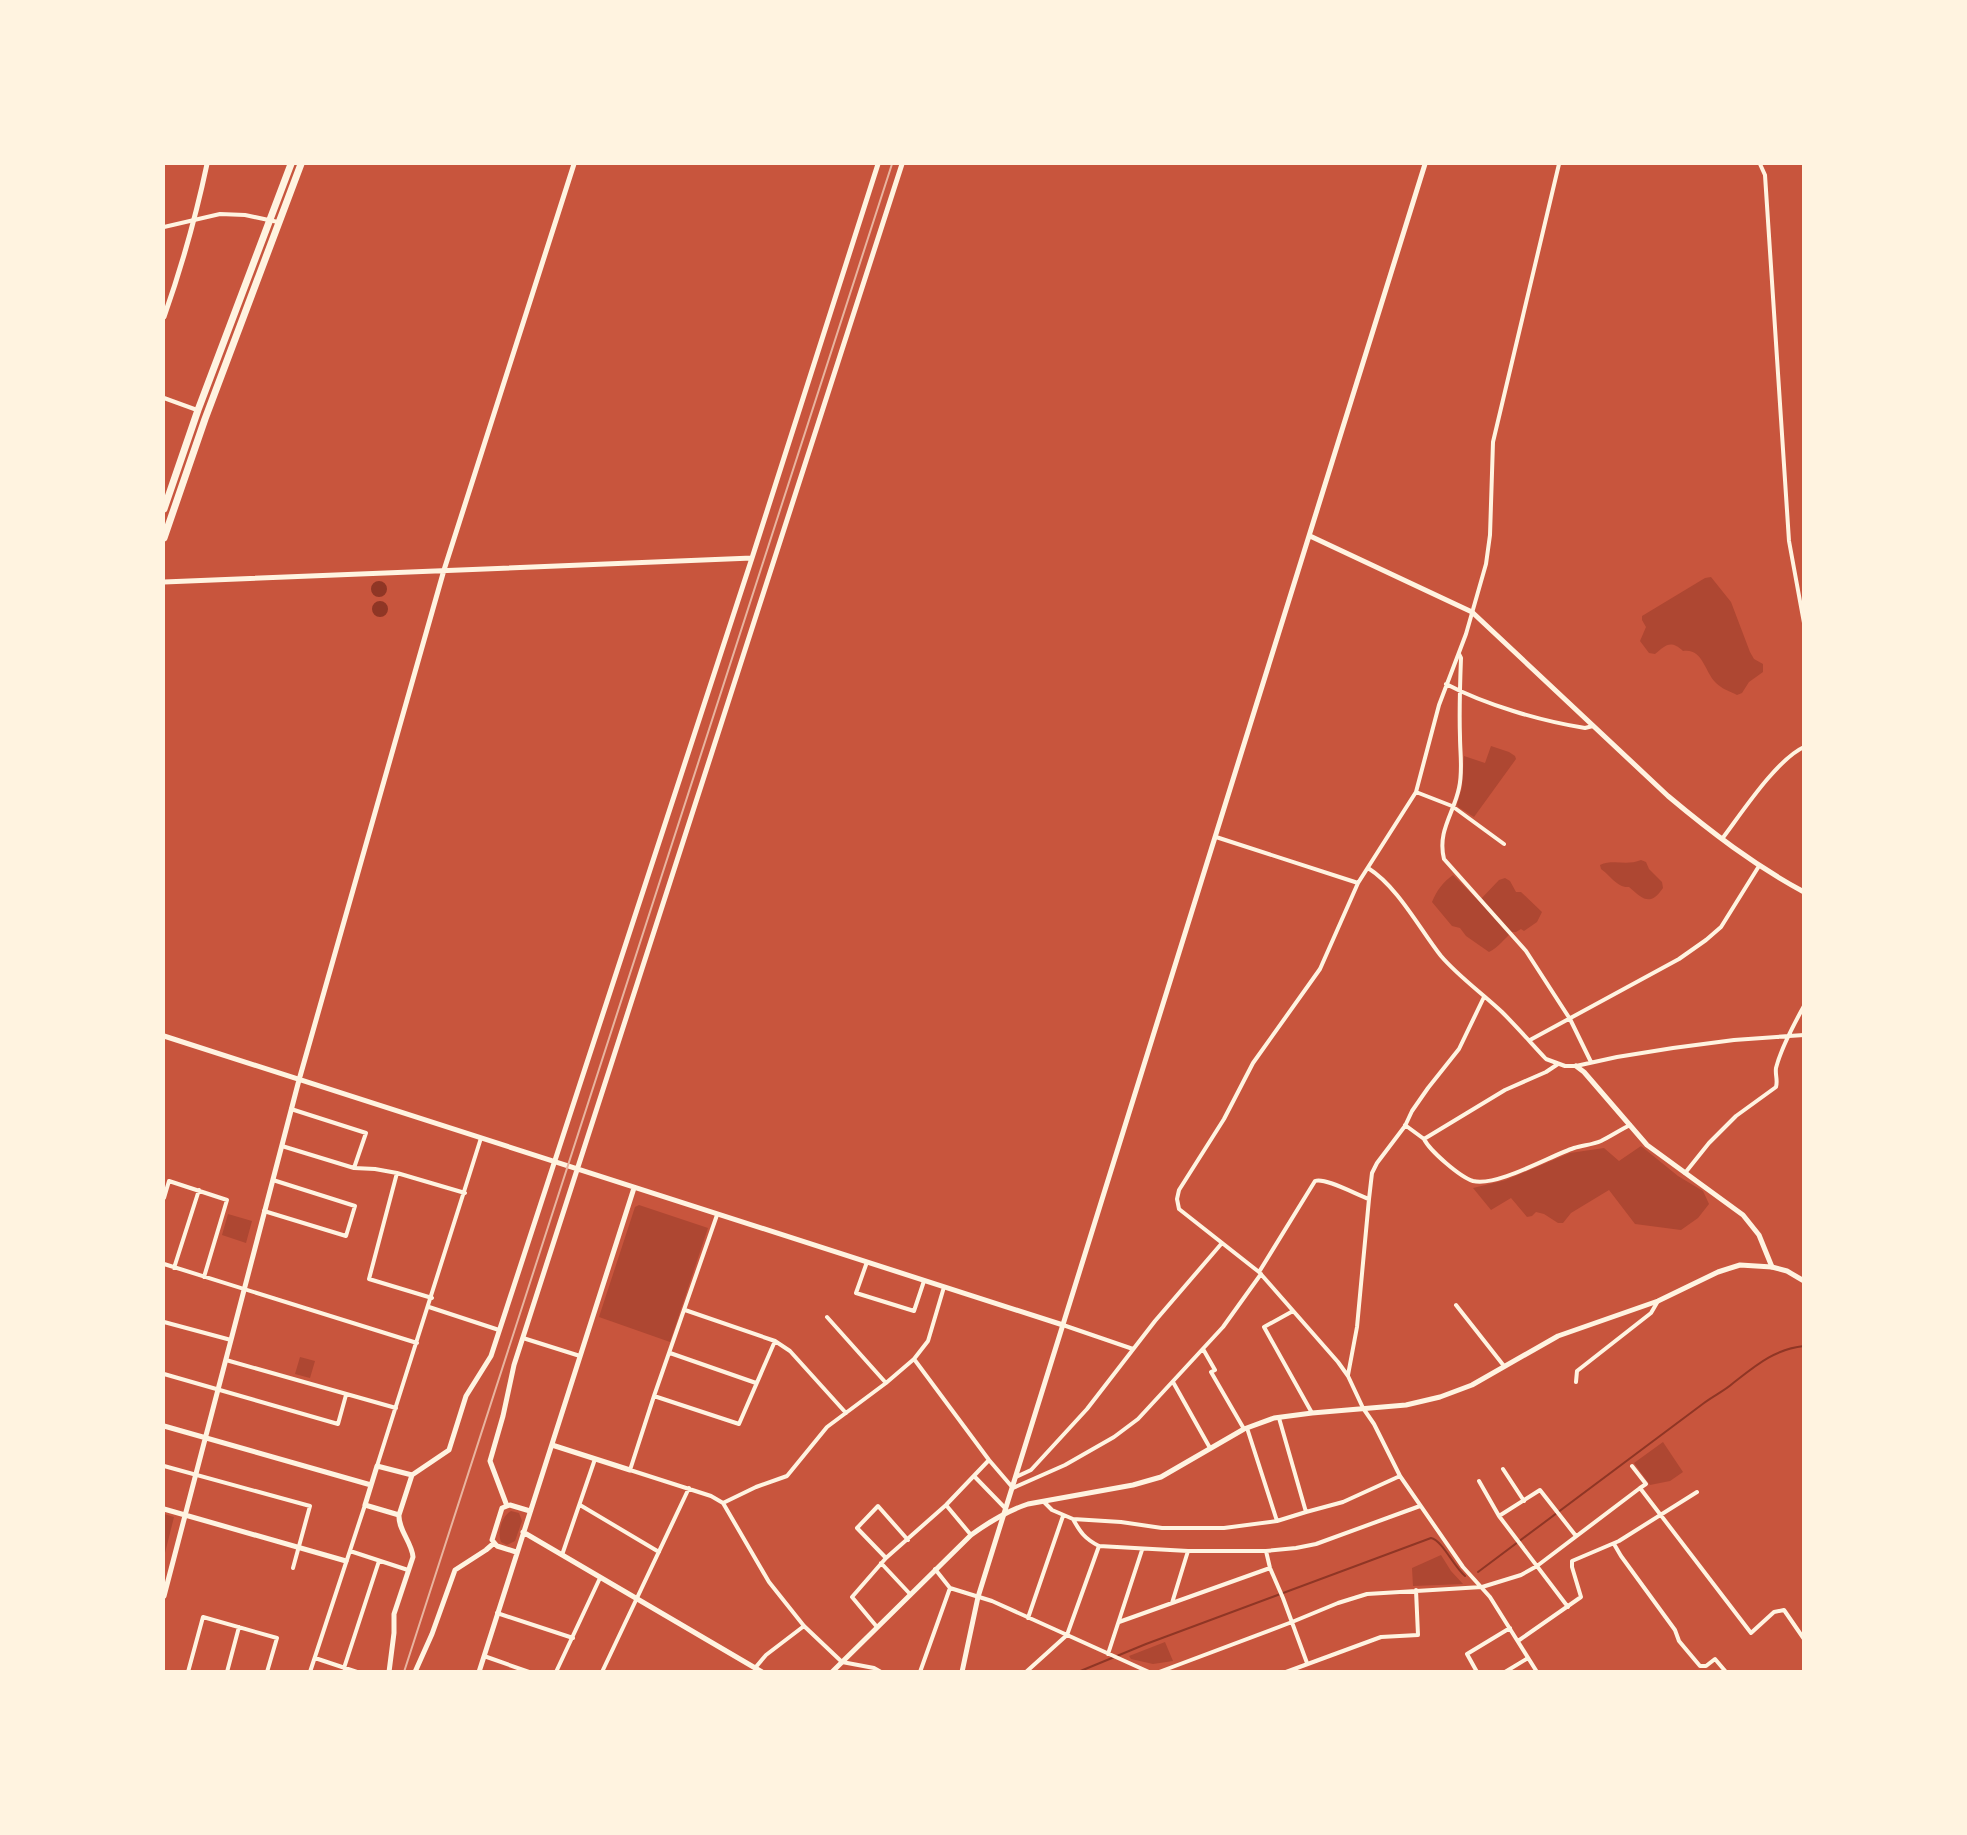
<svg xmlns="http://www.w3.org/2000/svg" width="1967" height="1835" font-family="Roboto,sans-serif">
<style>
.green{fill:#ae4732}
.water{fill:#8f3625}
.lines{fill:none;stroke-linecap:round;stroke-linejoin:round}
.stream{stroke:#8f3625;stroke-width:2}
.minor{stroke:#fff3e0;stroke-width:4}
.tertiary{stroke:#fff3e0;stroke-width:5}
.secondary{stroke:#fff3e0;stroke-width:5}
.trunk{stroke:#fff3e0;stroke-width:7}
.rail{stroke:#e9b49f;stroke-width:2}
</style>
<rect width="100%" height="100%" fill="#c8553d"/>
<path class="green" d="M 1711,577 L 1731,602 L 1750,652 L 1754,659 L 1763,664 L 1763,672 L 1749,682 L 1742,693 L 1737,695 C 1729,691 1722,689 1716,683 C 1704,671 1703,648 1683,651 C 1670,639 1665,646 1655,654 L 1649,653 L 1640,641 L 1646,627 L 1642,620 L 1642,616 L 1705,578 Z
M 1491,746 L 1509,752 L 1515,756 L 1516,759 L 1474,817 L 1458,807 L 1457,804 L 1462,788 L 1464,756 L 1485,763 Z
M 1641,860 L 1646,862 L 1649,869 L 1662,882 L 1663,888 C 1650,907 1643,899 1629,887 C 1617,888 1610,875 1601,869 L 1600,865 C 1613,859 1627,866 1641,860 Z
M 1453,875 L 1479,901 L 1499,880 L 1505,878 L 1510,881 L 1516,892 L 1521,892 L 1542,912 L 1537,922 L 1524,931 L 1521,929 L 1516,932 L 1512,932 C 1504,939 1499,947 1489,952 L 1466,936 L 1460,928 L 1452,926 L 1432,902 C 1437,890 1443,882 1453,875 Z
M 1641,1146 L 1678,1176 L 1703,1191 L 1709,1204 L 1698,1218 L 1681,1230 L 1635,1224 L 1609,1190 L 1571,1213 L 1563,1223 L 1558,1223 L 1544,1214 L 1536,1212 L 1532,1216 L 1527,1217 L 1511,1198 L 1491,1210 L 1473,1188 L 1506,1180 L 1570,1153 L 1604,1148 L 1619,1161 Z
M 639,1205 L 708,1228 L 670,1342 L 599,1317 L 635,1207 Z
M 228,1214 L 252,1221 L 246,1243 L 222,1235 Z
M 300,1357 L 315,1361 L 310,1378 L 295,1374 Z
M 1663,1442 L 1683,1472 L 1670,1481 L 1650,1485 L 1634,1463 Z
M 511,1511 L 519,1513 L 522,1521 L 515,1541 L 507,1545 L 501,1542 C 497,1532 502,1516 511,1511 Z
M 164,1514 L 174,1517 L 164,1557 Z
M 1441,1555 L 1451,1571 L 1463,1584 L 1413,1586 L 1412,1568 Z
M 1165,1642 L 1173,1661 L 1153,1664 L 1131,1659 L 1129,1656 Z"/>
<path class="water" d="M371 589a8 8 0 1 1 16 0a8 8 0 1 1-16 0Z
M372 609a8 8 0 1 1 16 0a8 8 0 1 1-16 0Z"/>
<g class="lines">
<path class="stream" d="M 1478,1572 L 1704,1403 C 1713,1396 1724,1391 1732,1384 C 1754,1367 1774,1349 1804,1346
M 1078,1672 L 1146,1644 L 1431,1538 C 1442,1540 1454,1567 1465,1576"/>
<path class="minor" d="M 1760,164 L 1765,175 L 1789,541 L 1804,623
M 164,227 L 220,214 L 245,215 L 278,222
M 164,398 L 197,410
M 1459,654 L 1461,658 C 1460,684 1459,710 1460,737 C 1460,753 1463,771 1459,788 C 1454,813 1437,831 1444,859 L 1526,951 L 1570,1019 L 1591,1062
M 1446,684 C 1486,705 1541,721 1585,728 L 1593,726
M 1416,792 L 1452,806 L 1504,844
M 1216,837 L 1358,883
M 1722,839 C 1741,814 1776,760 1804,747
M 1368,868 C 1398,887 1419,928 1441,956 C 1459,977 1482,993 1502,1012 C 1517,1027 1531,1043 1546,1059 L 1565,1066 L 1576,1066 L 1617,1057 L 1673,1048 L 1734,1040 L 1804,1035
M 1530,1040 L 1679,959 L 1706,940 L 1721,927 L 1759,866
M 291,1109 L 366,1133 L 354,1168
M 1405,1125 L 1424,1139 L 1505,1090 L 1546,1072 L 1558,1064
M 1424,1139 C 1430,1151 1460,1177 1473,1181 C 1497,1187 1550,1156 1574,1148 C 1583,1145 1592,1145 1601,1141 C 1611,1136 1620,1130 1630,1125
M 282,1146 L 354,1168 L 375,1169 L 397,1173 L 465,1193
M 397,1173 L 369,1279 L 432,1298
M 1685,1173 L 1709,1143 L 1736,1116 L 1776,1087 C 1778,1080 1775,1075 1776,1068 C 1781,1048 1794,1024 1804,1006
M 164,1198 L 169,1181 L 227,1200 L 204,1277
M 264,1211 L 346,1236 L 355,1206 L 273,1180
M 717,1215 L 654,1396 L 630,1470 L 711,1496 L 723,1503 L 769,1582 L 804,1626 L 842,1662 L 874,1668 L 881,1672
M 867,1262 L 856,1293 L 914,1311 L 924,1281
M 164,1264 L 417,1343
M 174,1268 L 199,1190
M 1259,1272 L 1315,1181 C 1325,1177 1357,1195 1369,1199 L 1372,1173 L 1377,1163 L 1405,1126 L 1412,1111 L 1428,1088 L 1459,1049 L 1484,997
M 1456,1305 L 1504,1366
M 429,1307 L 499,1330
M 685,1310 L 775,1341 L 790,1351 L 846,1413
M 1293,1311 L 1264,1327 L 1312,1413
M 827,1317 L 886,1383
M 164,1322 L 231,1340
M 1063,1325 L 1133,1349
M 523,1338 L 580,1356
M 1203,1349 L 1215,1370 L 1211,1372 L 1244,1429
M 670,1353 L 756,1383
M 914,1359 L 989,1460 L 1013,1488 L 1065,1465 L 1114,1437 L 1138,1419 L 1223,1327 L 1261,1274
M 226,1360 L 396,1408
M 164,1374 L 338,1424 L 346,1395
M 1348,1375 L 1357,1327 L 1369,1199
M 1173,1382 L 1210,1448
M 1576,1382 L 1577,1371 L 1651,1313 L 1658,1301
M 654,1396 L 739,1424 L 775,1341
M 1247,1428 L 1277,1521
M 164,1466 L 310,1506 L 293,1568
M 377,1466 L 481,1138
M 1632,1466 L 1646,1484 L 1640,1488
M 1503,1469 L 1524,1501
M 974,1476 L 1006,1509
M 1016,1477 L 1031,1470 L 1087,1409 L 1155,1321 L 1222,1243
M 1479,1481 L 1499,1516 L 1568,1607
M 1044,1502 L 1052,1510 L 1073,1519 C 1080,1532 1085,1539 1099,1546 L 1188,1551 L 1266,1551 L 1296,1548 L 1316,1544 L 1420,1506
M 723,1503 L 756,1487 L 787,1476 L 827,1427 L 886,1383 L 914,1359 L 928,1341 L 944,1287
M 580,1505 L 659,1552
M 946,1505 L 971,1535
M 1306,1512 L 1343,1502 L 1400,1476
M 1499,1516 L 1540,1490 L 1576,1536
M 1073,1519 L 1121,1522 L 1162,1528 L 1224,1528 L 1277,1521 L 1306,1512 L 1279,1418
M 1614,1544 L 1621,1556 L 1675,1630 L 1679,1641 L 1700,1666 L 1706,1666 L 1715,1659 L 1726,1672
M 350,1551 L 408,1570
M 1266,1551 L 1270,1568 L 1283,1598 L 1307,1663
M 562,1555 L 595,1459
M 886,1558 L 857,1528 L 878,1506 L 908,1540
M 881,1563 L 910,1594
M 950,1588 L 992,1601 L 1149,1672
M 1172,1603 L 1188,1551
M 497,1613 L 573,1638
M 1028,1618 L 1063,1516
M 1119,1622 L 1270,1568
M 877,1627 L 852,1597 L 886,1558 L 946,1505 L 989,1460
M 1518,1641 L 1581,1597 L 1572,1567 L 1572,1561 L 1619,1541 L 1697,1492
M 1108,1654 L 1142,1550
M 484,1656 L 529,1672
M 315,1658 L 357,1672
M 344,1668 L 379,1561
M 755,1668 L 766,1655 L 804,1626
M 188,1672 L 203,1617 L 277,1638 L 267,1672
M 227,1672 L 239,1627
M 310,1672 L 365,1505
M 556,1672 L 600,1578
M 602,1672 L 689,1488
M 920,1672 L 950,1588 L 935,1569
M 1026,1672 L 1067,1635 L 1099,1546
M 1159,1672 L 1292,1622 L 1338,1603 L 1367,1594 L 1482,1587 L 1521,1575 L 1537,1566 L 1640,1488 L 1751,1633 L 1774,1612 L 1784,1610 L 1804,1639
M 1286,1672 L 1381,1637 L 1418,1635 L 1416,1590
M 1477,1672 L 1467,1654 L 1510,1628
M 1505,1672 L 1528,1658
M 1537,1672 L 1490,1597 L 1463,1567 L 1400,1476 L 1374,1424 L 1363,1408 L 1348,1376 L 1338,1362 L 1259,1272 L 1179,1209 L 1177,1199 L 1179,1190 L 1224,1119 L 1253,1063 L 1320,969 L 1358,883 L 1416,792 L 1439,705 L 1466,634 L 1486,564 L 1490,535 L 1493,442 L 1559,164"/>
<path class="tertiary" d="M 164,317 C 182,266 196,216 207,164
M 1310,536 L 1472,612 L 1668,796 C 1711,832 1754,865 1804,892
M 164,582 L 752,558
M 164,1036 L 1063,1325
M 1576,1066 L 1584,1072 L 1647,1145 L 1743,1215 L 1759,1235 L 1772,1267
M 164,1426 L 371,1485
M 552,1445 L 630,1470
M 377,1466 L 412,1475 L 399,1515 L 365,1505 Z
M 412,1475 L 449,1450 L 466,1396 L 491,1356 L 752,558 L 878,164
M 507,1506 L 490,1461 L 503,1416 L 514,1365 L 902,164
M 507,1506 L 502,1508 L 492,1540 L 497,1546 L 516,1552
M 507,1506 L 510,1505 L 530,1511
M 164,1509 L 346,1561
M 523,1532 L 762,1672
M 164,1596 L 299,1080 L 444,570 L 574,164
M 389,1672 L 394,1633 L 394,1614 L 413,1557 C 412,1542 398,1530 399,1515
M 415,1672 L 432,1634 L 455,1570 L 486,1550 L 494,1543
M 479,1672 L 634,1188
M 962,1672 L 978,1597 L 1425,164"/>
<path class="secondary" d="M 832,1672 L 971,1535 C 989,1522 1007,1511 1028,1504 L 1133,1485 L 1161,1477 L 1244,1429 L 1274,1418 L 1312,1413 L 1406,1405 L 1440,1397 L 1472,1385 L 1558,1336 L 1658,1301 L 1718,1272 L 1740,1265 L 1772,1267 L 1787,1271 L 1804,1281"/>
<path class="trunk" d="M 164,509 L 198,410 L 291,164
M 164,538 L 205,419 L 301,164"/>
<path class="rail" d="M 404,1672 L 892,164"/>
</g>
<rect width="1967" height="1835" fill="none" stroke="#fff3e0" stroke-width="330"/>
</svg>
